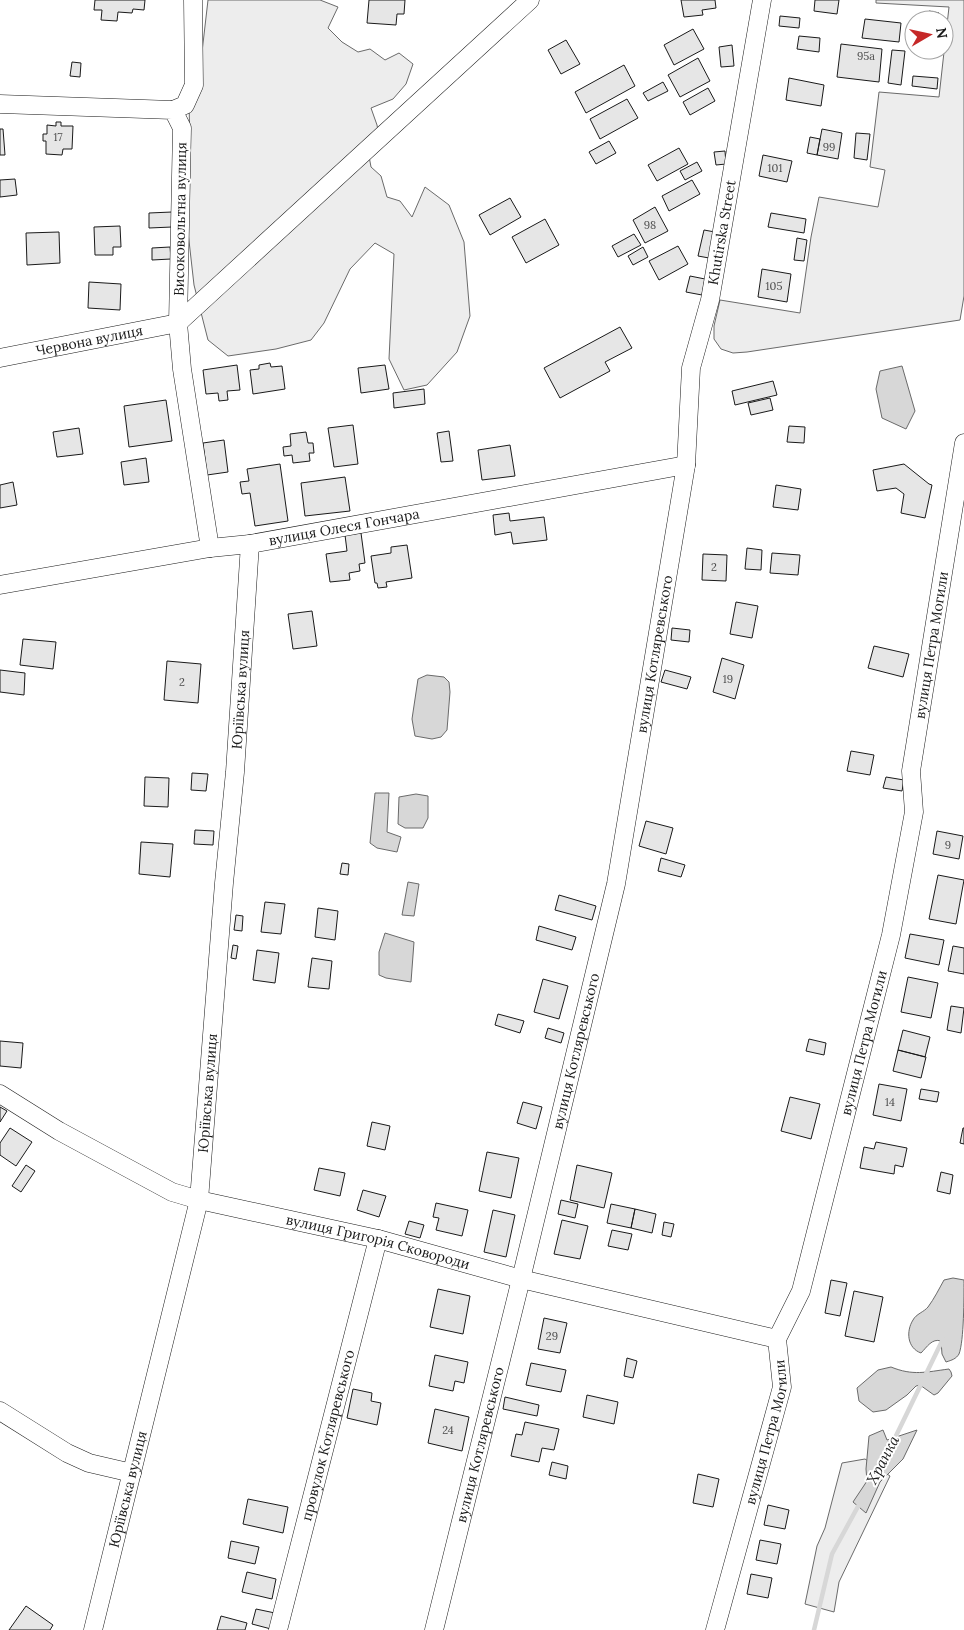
<svg xmlns="http://www.w3.org/2000/svg" width="964" height="1630" font-family="Lora,serif">
<style>
.built{fill:#ededed;stroke:#6a6a6a}
.water{fill:#d7d7d7;stroke:#6a6a6a}
.lines{fill:none;stroke-linecap:round;stroke-linejoin:round}
.stream{stroke:#d7d7d7;stroke-width:4.5}
.building{fill:#e6e6e6;stroke:#1a1a1a}
.minor-casing{stroke:#1a1a1a;stroke-width:19}
.minor{stroke:#fff;stroke-width:18}
.labels{text-anchor:middle;stroke-width:4;stroke-linejoin:round;paint-order:stroke}
.number-label{font-size:11px;fill:#4d4d4d}
.street-label{font-size:14px;fill:#1a1a1a;stroke:#fff}
.water-label{font-size:15px;font-style:italic;fill:#1a1a1a;stroke:#fff}
</style>
<rect width="100%" height="100%" fill="#fff"/>
<path class="built" d="M 208,0 L 320,0 L 338,7 L 328,28 L 342,42 L 358,52 L 370,49 L 385,60 L 399,53 L 413,64 L 406,84 L 393,99 L 371,108 L 377,125 L 380,142 L 369,156 L 371,167 L 381,176 L 387,197 L 400,201 L 412,217 L 425,187 L 449,205 L 464,242 L 470,316 L 457,352 L 427,385 L 404,390 L 389,359 L 394,254 L 375,243 L 350,269 L 324,323 L 311,340 L 276,349 L 228,356 L 208,340 L 194,285 L 187,223 L 190,150 L 189,101 L 198,87 Z
M 876,0 L 964,0 L 964,296 L 960,320 L 747,352 L 733,353 L 721,349 L 714,339 L 714,326 L 720,300 L 800,313 L 811,237 L 819,197 L 878,207 L 885,170 L 870,167 L 879,92 L 939,97 L 949,7 L 876,3 Z
M 865,1459 L 890,1476 L 839,1582 L 834,1612 L 805,1604 L 817,1546 L 825,1528 L 842,1463 Z"/>
<path class="water" d="M 902,366 L 915,411 L 906,429 L 882,418 L 876,389 L 880,371 Z
M 427,675 L 444,677 L 449,682 L 450,692 L 447,730 L 441,737 L 432,739 L 415,736 L 412,719 L 418,679 Z
M 375,793 L 389,793 L 387,832 L 401,837 L 397,852 L 377,848 L 370,843 Z
M 416,794 L 428,796 L 428,818 L 423,828 L 405,828 L 398,824 L 399,797 Z
M 408,882 L 419,884 L 414,916 L 402,915 Z
M 385,933 L 414,942 L 411,982 L 386,978 L 379,975 L 379,952 Z
M 953,1278 L 964,1280 C 964,1297 964,1341 959,1354 C 956,1359 952,1360 946,1362 L 942,1354 L 941,1341 C 932,1338 927,1347 921,1353 C 907,1348 906,1331 913,1320 C 916,1314 924,1312 928,1307 C 934,1299 939,1289 944,1280 Z
M 891,1367 C 913,1376 926,1372 949,1369 L 951,1372 L 952,1376 L 938,1393 L 934,1395 L 920,1385 L 916,1386 L 907,1395 L 886,1410 L 873,1412 L 859,1401 L 857,1388 L 878,1370 Z
M 883,1430 L 887,1440 L 917,1430 L 903,1459 L 880,1482 L 866,1513 L 853,1502 L 867,1481 L 866,1469 L 869,1436 Z"/>
<g class="lines">
<path class="stream" d="M 893,1442 L 943,1339
M 814,1630 L 832,1554 L 861,1501"/>
</g>
<path class="building" d="M 95,0 L 145,0 L 144,10 L 133,9 L 132,13 L 118,12 L 117,21 L 101,20 L 102,10 L 94,10 Z
M 369,0 L 405,0 L 404,14 L 397,14 L 396,25 L 367,23 Z
M 681,0 L 715,0 L 716,8 L 702,10 L 703,15 L 684,17 Z
M 815,0 L 839,0 L 837,14 L 814,11 Z
M 929,11 L 939,13 L 938,20 L 928,20 Z
M 780,16 L 800,18 L 799,28 L 779,26 Z
M 865,19 L 901,23 L 899,42 L 862,38 Z
M 693,29 L 704,49 L 674,65 L 664,45 Z
M 799,36 L 820,38 L 819,52 L 797,49 Z
M 566,40 L 580,64 L 561,74 L 548,50 Z
M 841,44 L 882,49 L 879,82 L 837,77 Z
M 732,45 L 734,66 L 721,67 L 719,47 Z
M 892,50 L 905,51 L 901,85 L 888,83 Z
M 698,58 L 710,81 L 680,97 L 668,75 Z
M 72,62 L 81,63 L 80,77 L 70,76 Z
M 624,65 L 635,86 L 586,113 L 575,92 Z
M 913,76 L 938,78 L 937,89 L 912,86 Z
M 789,78 L 824,85 L 821,106 L 786,100 Z
M 663,82 L 668,91 L 648,101 L 643,93 Z
M 708,88 L 715,101 L 690,115 L 683,102 Z
M 627,99 L 638,118 L 600,139 L 590,119 Z
M 56,122 L 61,122 L 61,126 L 73,126 L 72,149 L 63,149 L 62,155 L 46,154 L 46,141 L 43,141 L 43,134 L 47,134 L 47,125 L 56,126 Z
M 0,129 L 3,129 L 5,155 L 0,155 Z
M 822,129 L 842,133 L 838,159 L 817,155 Z
M 856,133 L 870,134 L 867,160 L 854,158 Z
M 810,137 L 820,139 L 817,155 L 807,153 Z
M 609,141 L 616,153 L 596,164 L 589,152 Z
M 679,148 L 688,164 L 657,181 L 648,165 Z
M 725,151 L 726,164 L 716,165 L 714,152 Z
M 763,155 L 792,161 L 787,182 L 759,176 Z
M 697,162 L 702,171 L 685,180 L 680,171 Z
M 15,179 L 17,195 L 0,197 L 0,180 Z
M 692,180 L 700,194 L 669,211 L 662,196 Z
M 510,198 L 521,217 L 490,235 L 479,215 Z
M 655,207 L 668,231 L 645,243 L 633,220 Z
M 172,212 L 172,227 L 149,228 L 149,213 Z
M 771,213 L 806,219 L 804,233 L 768,227 Z
M 545,219 L 559,245 L 526,263 L 512,237 Z
M 120,226 L 121,247 L 113,247 L 113,255 L 95,255 L 94,227 Z
M 704,230 L 715,232 L 709,258 L 698,256 Z
M 59,232 L 60,263 L 27,265 L 26,233 Z
M 634,234 L 641,245 L 618,257 L 612,246 Z
M 797,238 L 807,240 L 804,261 L 794,260 Z
M 678,246 L 688,264 L 659,280 L 649,261 Z
M 170,247 L 171,259 L 152,260 L 152,248 Z
M 643,247 L 648,257 L 633,265 L 628,256 Z
M 762,269 L 791,274 L 787,302 L 758,297 Z
M 690,276 L 705,279 L 702,295 L 686,292 Z
M 89,282 L 121,284 L 120,310 L 88,308 Z
M 620,327 L 632,348 L 605,362 L 610,371 L 560,398 L 544,368 Z
M 270,363 L 271,367 L 282,366 L 285,389 L 253,394 L 250,370 L 259,369 L 259,365 Z
M 237,365 L 240,390 L 227,391 L 228,400 L 219,401 L 218,393 L 206,394 L 203,370 Z
M 385,365 L 389,389 L 361,393 L 358,368 Z
M 773,381 L 777,395 L 735,405 L 732,391 Z
M 424,389 L 425,404 L 394,408 L 393,393 Z
M 770,398 L 773,410 L 751,415 L 748,403 Z
M 166,400 L 172,441 L 129,447 L 124,406 Z
M 353,425 L 358,464 L 334,467 L 328,428 Z
M 789,426 L 805,427 L 804,443 L 787,442 Z
M 79,428 L 83,454 L 57,457 L 53,432 Z
M 449,431 L 453,461 L 441,462 L 437,433 Z
M 306,432 L 308,443 L 313,443 L 314,453 L 309,453 L 310,461 L 293,463 L 292,455 L 284,456 L 283,447 L 291,446 L 290,434 Z
M 224,440 L 228,472 L 207,475 L 203,443 Z
M 510,445 L 515,476 L 482,480 L 478,450 Z
M 146,458 L 149,482 L 124,485 L 121,462 Z
M 280,464 L 288,521 L 255,526 L 250,493 L 242,494 L 240,482 L 249,481 L 247,469 Z
M 904,464 L 929,484 L 932,485 L 925,518 L 901,513 L 904,494 L 896,488 L 877,491 L 873,470 Z
M 345,477 L 350,511 L 305,516 L 301,483 Z
M 13,482 L 17,505 L 0,508 L 0,485 Z
M 776,485 L 801,489 L 798,510 L 773,507 Z
M 509,513 L 510,521 L 544,517 L 547,540 L 513,544 L 511,532 L 495,535 L 493,515 Z
M 361,533 L 365,563 L 359,564 L 360,571 L 349,573 L 350,580 L 330,582 L 326,554 L 347,551 L 345,535 Z
M 407,545 L 412,578 L 386,582 L 387,587 L 378,588 L 377,583 L 375,583 L 371,556 L 391,553 L 391,547 Z
M 747,548 L 762,550 L 761,570 L 745,569 Z
M 772,553 L 800,555 L 798,575 L 770,573 Z
M 703,554 L 727,555 L 726,581 L 702,580 Z
M 736,602 L 758,606 L 752,638 L 730,634 Z
M 312,611 L 317,646 L 293,649 L 288,614 Z
M 672,628 L 690,630 L 689,642 L 671,640 Z
M 23,639 L 56,642 L 53,669 L 20,665 Z
M 874,646 L 909,654 L 903,677 L 868,668 Z
M 722,658 L 744,665 L 735,699 L 713,692 Z
M 167,661 L 201,664 L 198,703 L 164,700 Z
M 0,670 L 25,673 L 24,695 L 0,692 Z
M 665,670 L 691,677 L 687,689 L 661,682 Z
M 851,751 L 874,755 L 870,775 L 847,771 Z
M 192,773 L 208,774 L 206,791 L 191,790 Z
M 145,777 L 169,778 L 168,807 L 144,806 Z
M 886,777 L 904,780 L 902,791 L 883,788 Z
M 646,821 L 673,828 L 666,854 L 639,846 Z
M 195,830 L 214,831 L 213,845 L 194,844 Z
M 937,831 L 963,836 L 959,859 L 933,854 Z
M 141,842 L 173,844 L 170,877 L 139,874 Z
M 661,858 L 685,865 L 681,877 L 658,871 Z
M 342,863 L 349,864 L 348,875 L 340,874 Z
M 938,875 L 964,880 L 956,924 L 929,919 Z
M 559,895 L 596,906 L 592,920 L 555,910 Z
M 265,902 L 285,904 L 281,934 L 261,932 Z
M 318,908 L 338,911 L 335,940 L 315,937 Z
M 236,915 L 243,916 L 242,931 L 234,930 Z
M 539,926 L 576,937 L 572,950 L 536,940 Z
M 910,934 L 944,940 L 939,965 L 905,958 Z
M 233,945 L 238,946 L 236,959 L 231,958 Z
M 953,946 L 964,948 L 964,974 L 948,971 Z
M 257,950 L 279,953 L 275,983 L 253,980 Z
M 312,958 L 332,961 L 329,989 L 308,987 Z
M 908,977 L 938,983 L 931,1018 L 901,1012 Z
M 543,979 L 568,986 L 559,1019 L 534,1012 Z
M 951,1006 L 964,1008 L 961,1033 L 947,1030 Z
M 498,1014 L 524,1021 L 520,1033 L 495,1025 Z
M 548,1028 L 564,1033 L 561,1043 L 545,1038 Z
M 903,1030 L 930,1037 L 925,1057 L 898,1050 Z
M 809,1039 L 826,1043 L 824,1055 L 806,1051 Z
M 0,1041 L 23,1043 L 21,1068 L 0,1066 Z
M 898,1050 L 926,1057 L 921,1078 L 893,1071 Z
M 879,1084 L 907,1089 L 901,1121 L 873,1115 Z
M 921,1089 L 939,1092 L 937,1102 L 919,1099 Z
M 790,1097 L 820,1104 L 811,1139 L 781,1131 Z
M 523,1102 L 542,1107 L 536,1129 L 517,1123 Z
M 0,1107 L 7,1111 L 0,1122 Z
M 372,1122 L 390,1126 L 385,1150 L 367,1146 Z
M 10,1128 L 32,1142 L 16,1166 L 0,1155 L 0,1143 Z
M 963,1128 L 964,1128 L 964,1144 L 960,1143 Z
M 876,1142 L 907,1148 L 903,1167 L 895,1165 L 894,1174 L 860,1168 L 864,1147 L 874,1149 Z
M 487,1152 L 519,1158 L 511,1198 L 479,1191 Z
M 26,1165 L 35,1171 L 21,1192 L 12,1186 Z
M 577,1165 L 612,1173 L 604,1208 L 570,1200 Z
M 319,1168 L 345,1173 L 340,1196 L 314,1190 Z
M 941,1172 L 953,1175 L 950,1194 L 937,1191 Z
M 363,1190 L 386,1196 L 379,1217 L 357,1210 Z
M 561,1200 L 578,1204 L 575,1218 L 558,1214 Z
M 436,1203 L 468,1210 L 462,1236 L 436,1230 L 439,1218 L 433,1217 Z
M 611,1204 L 635,1209 L 631,1228 L 607,1223 Z
M 635,1209 L 656,1214 L 652,1233 L 631,1228 Z
M 493,1210 L 515,1215 L 506,1257 L 484,1252 Z
M 562,1220 L 588,1226 L 580,1259 L 554,1254 Z
M 409,1221 L 424,1225 L 420,1238 L 405,1234 Z
M 664,1222 L 674,1224 L 671,1237 L 662,1235 Z
M 612,1230 L 632,1234 L 628,1250 L 608,1246 Z
M 831,1280 L 847,1283 L 840,1316 L 825,1313 Z
M 438,1289 L 470,1296 L 463,1334 L 430,1327 Z
M 854,1291 L 883,1297 L 874,1342 L 845,1336 Z
M 544,1318 L 567,1323 L 560,1353 L 538,1349 Z
M 435,1355 L 468,1362 L 464,1383 L 455,1381 L 453,1391 L 429,1386 Z
M 627,1358 L 637,1361 L 633,1378 L 624,1376 Z
M 531,1363 L 566,1370 L 561,1392 L 526,1385 Z
M 353,1389 L 372,1393 L 371,1401 L 381,1403 L 377,1425 L 347,1418 Z
M 587,1395 L 618,1402 L 614,1424 L 583,1417 Z
M 505,1397 L 539,1405 L 537,1416 L 503,1409 Z
M 435,1409 L 469,1417 L 462,1451 L 428,1443 Z
M 525,1422 L 559,1429 L 554,1450 L 542,1448 L 539,1462 L 511,1456 L 516,1434 L 522,1435 Z
M 552,1462 L 568,1466 L 566,1479 L 549,1475 Z
M 698,1474 L 719,1479 L 713,1507 L 693,1503 Z
M 248,1499 L 288,1507 L 283,1533 L 243,1524 Z
M 768,1505 L 789,1510 L 785,1529 L 764,1525 Z
M 760,1540 L 781,1544 L 777,1564 L 756,1560 Z
M 231,1541 L 259,1547 L 255,1564 L 228,1558 Z
M 247,1572 L 276,1579 L 272,1599 L 242,1592 Z
M 751,1574 L 772,1578 L 768,1598 L 747,1594 Z
M 26,1606 L 53,1625 L 50,1630 L 9,1630 Z
M 256,1609 L 275,1613 L 271,1629 L 252,1624 Z
M 221,1616 L 247,1623 L 245,1630 L 217,1630 Z"/>
<g class="lines">
<defs>
<g id="minor">
<path d="M 0,104 L 173,110 L 182,128 L 178,323 L 182,369 L 210,548"/>
<path d="M 173,110 L 185,105 L 194,85 L 193,0"/>
<path d="M 178,323 L 530,0"/>
<path id="s1" d="M 0,358 L 178,323"/>
<path id="s2" d="M 0,585 L 210,548 L 250,544 L 686,465"/>
<path id="s3" d="M 0,1094 L 59,1131 L 172,1192 L 199,1200 L 378,1239 L 521,1279 L 777,1339"/>
<path d="M 0,1411 L 67,1453 L 89,1463 L 132,1473"/>
<path id="s4" d="M 93,1630 L 199,1200 L 224,883 L 235,772 L 250,544"/>
<path id="s5" d="M 278,1630 L 378,1239"/>
<path id="s6" d="M 434,1630 L 521,1279 L 616,884 L 686,465 L 691,368 L 710,300 L 762,0"/>
<path id="s7" d="M 715,1630 L 782,1387 L 777,1339 L 801,1291 L 891,935 L 914,812 L 911,771 L 964,443"/>
</g>
</defs>
<use href="#minor" class="minor-casing"/>
<use href="#minor" class="minor"/>
</g>
<g class="labels">
<g class="number-label">
<text x="866" y="60">95а</text>
<text x="58" y="141">17</text>
<text x="829" y="151">99</text>
<text x="775" y="172">101</text>
<text x="650" y="229">98</text>
<text x="774" y="290">105</text>
<text x="714" y="571">2</text>
<text x="728" y="683">19</text>
<text x="182" y="686">2</text>
<text x="948" y="849">9</text>
<text x="890" y="1106">14</text>
<text x="552" y="1340">29</text>
<text x="448" y="1434">24</text>
</g>
<g class="street-label">
<text transform="translate(180 219) rotate(-89)" y="5">Високовольтна вулиця</text>
<text dy="5" stroke="none"><textPath href="#s6" startOffset="1429">Khutirska Street</textPath></text>
<text dy="5" stroke="none"><textPath href="#s1" startOffset="91">Червона вулиця</textPath></text>
<text dy="5" stroke="none"><textPath href="#s2" startOffset="349">вулиця Олеся Гончара</textPath></text>
<text dy="5" stroke="none"><textPath href="#s7" startOffset="1015">вулиця Петра Могили</textPath></text>
<text dy="5" stroke="none"><textPath href="#s6" startOffset="1001">вулиця Котляревського</textPath></text>
<text dy="5" stroke="none"><textPath href="#s4" startOffset="955">Юріївська вулиця</textPath></text>
<text dy="5" stroke="none"><textPath href="#s7" startOffset="610">вулиця Петра Могили</textPath></text>
<text dy="5" stroke="none"><textPath href="#s6" startOffset="596">вулиця Котляревського</textPath></text>
<text dy="5" stroke="none"><textPath href="#s4" startOffset="550">Юріївська вулиця</textPath></text>
<text dy="5" stroke="none"><textPath href="#s3" startOffset="410">вулиця Григорія Сковороди</textPath></text>
<text dy="5" stroke="none"><textPath href="#s7" startOffset="205">вулиця Петра Могили</textPath></text>
<text dy="5" stroke="none"><textPath href="#s5" startOffset="201">провулок Котляревського</textPath></text>
<text dy="5" stroke="none"><textPath href="#s6" startOffset="191">вулиця Котляревського</textPath></text>
<text dy="5" stroke="none"><textPath href="#s4" startOffset="145">Юріївська вулиця</textPath></text>
</g>
<g class="water-label">
<text transform="translate(883 1460) rotate(-62)" y="5">Хранка</text>
</g>
</g>
<g transform="translate(929 35) rotate(81)"><circle r="24" fill="#ffffff" stroke="#a3a3a3"/>
<path d="M0-4L9 19L0 12L-9 19Z" fill="#c62828"/>
<text y="-8" font-size="14" font-weight="bold" text-anchor="middle" fill="#1a1a1a">N</text>
</g>
</svg>
